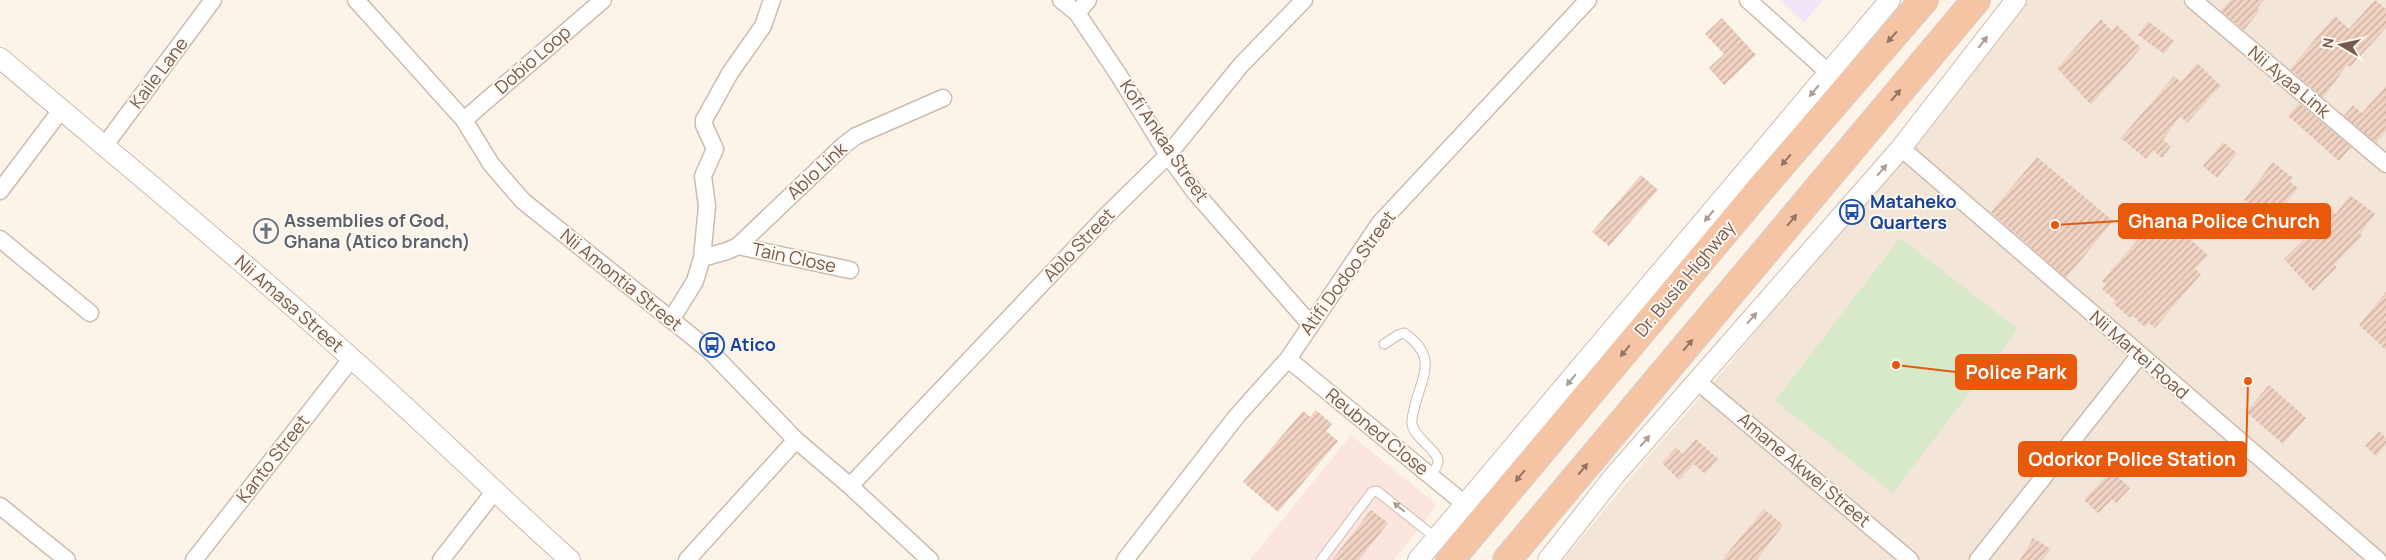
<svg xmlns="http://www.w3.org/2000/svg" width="2386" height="560" font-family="Manrope,sans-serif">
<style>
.residential{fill:#f3e5d8}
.commercial{fill:#fbe5de}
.education{fill:#f1e6f8}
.pitch{fill:#d7e9c8}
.building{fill:url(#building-hatch)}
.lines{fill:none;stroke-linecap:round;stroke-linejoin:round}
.service-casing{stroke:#cdbbaf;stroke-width:11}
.minor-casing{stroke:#cdbbaf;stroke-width:19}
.tertiary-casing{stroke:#cdbbaf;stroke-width:22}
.trunk-casing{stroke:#d8d1cd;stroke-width:30}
.service{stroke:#fff;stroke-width:9}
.minor{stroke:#fff;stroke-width:16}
.tertiary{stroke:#fff;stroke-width:20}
.trunk{stroke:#f5c4a4;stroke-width:28}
.oneway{fill:#957463}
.oneway2{fill:#ac9c94}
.labels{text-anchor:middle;stroke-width:4;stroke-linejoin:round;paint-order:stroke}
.street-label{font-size:18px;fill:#755a4d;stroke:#fef8f0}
.transit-label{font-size:18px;font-weight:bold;fill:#164399;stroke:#fef8f0;text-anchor:start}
.worship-label{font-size:18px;font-weight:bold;fill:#5b616d;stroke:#fef8f0;text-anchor:start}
.leader{fill:none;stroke:#e8590c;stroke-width:2}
.callout-dot{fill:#e8590c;stroke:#fef8f0;stroke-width:2}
.callout{fill:#e8590c;stroke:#e8590c;stroke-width:2}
.callout-label{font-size:19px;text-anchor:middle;font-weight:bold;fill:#fff}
</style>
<defs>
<pattern id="building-hatch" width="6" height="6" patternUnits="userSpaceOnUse" patternTransform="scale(1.25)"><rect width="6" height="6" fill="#f0d2c2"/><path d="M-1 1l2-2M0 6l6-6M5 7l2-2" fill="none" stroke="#c7ada0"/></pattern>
</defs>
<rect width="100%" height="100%" fill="#fcf4e9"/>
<path class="residential" d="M 2027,0 L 2386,0 L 2386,560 L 1563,560 L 1649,456 L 1719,376 Z"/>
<path class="commercial" d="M 1351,435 L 1437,505 L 1394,560 L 1250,560 Z"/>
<path class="education" d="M 1780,0 L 1823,0 L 1804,23 Z"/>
<path class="pitch" d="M 1900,238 L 2018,329 L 1893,493 L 1775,401 Z"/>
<path class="building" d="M 2230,0 L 2264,0 L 2257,8 L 2260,10 L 2244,30 L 2221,11 Z
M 2375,0 L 2386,9 L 2386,28 L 2350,67 L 2347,65 L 2323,98 L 2290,69 L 2335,16 L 2349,29 Z
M 1722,18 L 1756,55 L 1724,85 L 1709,68 L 1724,54 L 1705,34 Z
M 2101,19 L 2112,31 L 2117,25 L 2141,48 L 2091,105 L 2057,68 Z
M 2148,21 L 2174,41 L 2164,54 L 2138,35 Z
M 2197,63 L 2221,86 L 2187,123 L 2180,116 L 2163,140 L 2171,146 L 2162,158 L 2153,150 L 2146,159 L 2121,138 L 2174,76 L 2181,82 Z
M 2386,86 L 2386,131 L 2376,143 L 2344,116 L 2353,105 L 2362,113 Z
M 2299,103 L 2351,147 L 2339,161 L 2288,116 Z
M 2223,142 L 2237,153 L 2217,178 L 2203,166 Z
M 2037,157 L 2113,221 L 2066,278 L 1991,212 Z
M 2273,162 L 2293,178 L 2290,182 L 2298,188 L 2272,220 L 2244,200 Z
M 1641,175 L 1658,190 L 1609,246 L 1592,232 Z
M 2350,195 L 2375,214 L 2360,234 L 2362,236 L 2334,265 L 2337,267 L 2313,291 L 2284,259 L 2313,231 L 2310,228 L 2329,208 L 2336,214 Z
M 2161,213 L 2208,255 L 2195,269 L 2201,274 L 2155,328 L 2149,323 L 2145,327 L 2133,316 L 2130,318 L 2113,303 L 2116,301 L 2102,289 L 2106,285 L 2102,281 Z
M 2386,292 L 2386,350 L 2359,325 Z
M 2269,385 L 2306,418 L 2283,444 L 2246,412 Z
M 1316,410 L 1332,424 L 1326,431 L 1338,441 L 1278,512 L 1243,482 L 1303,411 L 1310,417 Z
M 2379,431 L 2386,438 L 2386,445 L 2376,456 L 2365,446 Z
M 1696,439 L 1718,459 L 1705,474 L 1694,464 L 1679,480 L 1662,463 L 1676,447 L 1683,454 Z
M 2111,470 L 2130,488 L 2116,503 L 2112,499 L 2098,513 L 2084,500 Z
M 1764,509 L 1783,525 L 1757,560 L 1722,560 Z
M 1371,510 L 1388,523 L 1359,560 L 1332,560 Z
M 2033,538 L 2051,549 L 2042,560 L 2020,560 Z"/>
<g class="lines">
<defs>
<path id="service" d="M 1384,344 L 1398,335 L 1404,333 C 1437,356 1424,372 1415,405 C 1414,411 1411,418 1412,424 C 1414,438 1439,451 1438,462 C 1438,466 1433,472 1431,475
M 1321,560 L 1372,492 L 1377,491 L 1436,538"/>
<path id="minor" d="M 356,0 L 464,120 L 491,164 L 523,201 L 709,350 L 796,440 L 850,486 L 930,560
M 1061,0 L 1077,13 L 1118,74 L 1168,155 L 1194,191 L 1310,324
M 1748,0 L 1829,73
M 2193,0 L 2386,164
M 1077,13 L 1088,0
M 464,120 L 603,0
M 105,145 L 213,0
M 1901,148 L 2378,560
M 0,191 L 61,110
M 0,239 L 90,313
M 738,246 L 850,270
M 702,258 L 727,251 L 738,246 L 844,145 L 856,136 L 943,98
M 671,320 L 695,281 L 702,258 L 707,206 L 703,176 L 715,149 L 704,125 L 704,120 L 730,73 L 763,26 L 772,0
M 1288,359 L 1466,505
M 1697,381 L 1910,560
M 850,486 L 1106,216 L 1168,155 L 1241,65 L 1304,0
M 0,506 L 67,560
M 194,560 L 352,358
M 441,560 L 494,492
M 687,560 L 796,440
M 1125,560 L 1236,417 L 1288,359 L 1380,223 L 1588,0
M 1978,560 L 2139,356"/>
<path id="tertiary" d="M 0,58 C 118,158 237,255 351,358 C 426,424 496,494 570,560
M 1418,560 L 1890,0
M 1548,560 L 1615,475 L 1901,148 L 2016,0"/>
<path id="trunk" d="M 1450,560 L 1763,186 L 1924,0
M 1507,560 L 1976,0"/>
</defs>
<use href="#service" class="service-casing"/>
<use href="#minor" class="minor-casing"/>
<use href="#tertiary" class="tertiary-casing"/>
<use href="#trunk" class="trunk-casing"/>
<use href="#service" class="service"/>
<use href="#minor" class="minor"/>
<use href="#tertiary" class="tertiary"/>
<use href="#trunk" class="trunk"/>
</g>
<defs><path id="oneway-solid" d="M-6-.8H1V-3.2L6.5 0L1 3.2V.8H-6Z" transform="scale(1.25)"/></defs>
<g class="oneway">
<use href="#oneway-solid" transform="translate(1892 37) rotate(131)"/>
<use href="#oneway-solid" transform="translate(1896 95) rotate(-50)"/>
<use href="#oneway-solid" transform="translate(1786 160) rotate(131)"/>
<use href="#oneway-solid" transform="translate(1792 220) rotate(-50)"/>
<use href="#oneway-solid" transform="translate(1688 345) rotate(-50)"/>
<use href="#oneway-solid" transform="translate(1625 351) rotate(130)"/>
<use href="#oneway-solid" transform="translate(1583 469) rotate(-50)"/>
<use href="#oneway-solid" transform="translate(1520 476) rotate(130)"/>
</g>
<g class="oneway2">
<use href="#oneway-solid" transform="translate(1983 42) rotate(-52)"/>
<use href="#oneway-solid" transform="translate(1814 91) rotate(130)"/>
<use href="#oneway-solid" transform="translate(1882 170) rotate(-49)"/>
<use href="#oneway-solid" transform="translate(1709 216) rotate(130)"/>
<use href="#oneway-solid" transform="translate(1752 318) rotate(-49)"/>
<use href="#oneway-solid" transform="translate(1571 380) rotate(130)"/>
<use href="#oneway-solid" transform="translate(1645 441) rotate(-49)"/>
<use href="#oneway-solid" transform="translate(1399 507) rotate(-140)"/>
</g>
<defs>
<symbol id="bus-ring" viewBox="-11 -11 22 22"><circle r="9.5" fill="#fef8f0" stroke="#1a4fb4" stroke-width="1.5"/><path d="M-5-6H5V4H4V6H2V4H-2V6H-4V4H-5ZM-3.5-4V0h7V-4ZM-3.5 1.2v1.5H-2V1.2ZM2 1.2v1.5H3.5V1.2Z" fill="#1a4fb4"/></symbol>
<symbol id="church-ring" viewBox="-11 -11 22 22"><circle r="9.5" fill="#fef8f0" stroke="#6b7280" stroke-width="1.5"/><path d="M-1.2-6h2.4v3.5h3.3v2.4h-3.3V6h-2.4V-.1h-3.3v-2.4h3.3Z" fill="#6b7280"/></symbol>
</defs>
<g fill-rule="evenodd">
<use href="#bus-ring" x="1838" y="198" width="28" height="28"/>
<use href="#church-ring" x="252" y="217" width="28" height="28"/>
<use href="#bus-ring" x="698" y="331" width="28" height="28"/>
</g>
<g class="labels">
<g class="street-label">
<text transform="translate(533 60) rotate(-41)" y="6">Dobio Loop</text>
<text transform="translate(159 73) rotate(-53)" y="6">Kaile Lane</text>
<text transform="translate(2289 82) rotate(40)" y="6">Nii Ayaa Link</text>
<text transform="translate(1164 141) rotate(56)" y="6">Kofi Ankaa Street</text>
<text transform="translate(817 171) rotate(-43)" y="6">Ablo Link</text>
<text transform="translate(1079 245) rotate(-46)" y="6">Ablo Street</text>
<text transform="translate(794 258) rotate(12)" y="6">Tain Close</text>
<text transform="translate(1348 273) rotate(-54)" y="6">Atifi Dodoo Street</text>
<text transform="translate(1685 279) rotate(-50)" y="6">Dr. Busia Highway</text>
<text transform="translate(621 280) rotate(39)" y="6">Nii Amontia Street</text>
<text transform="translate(289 304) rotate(41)" y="6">Nii Amasa Street</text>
<text transform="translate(2139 355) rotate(41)" y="6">Nii Martei Road</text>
<text transform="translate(1377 432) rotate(39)" y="6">Reubned Close</text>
<text transform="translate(273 459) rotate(-52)" y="6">Kanto Street</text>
<text transform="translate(1804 470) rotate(40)" y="6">Amane Akwei Street</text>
</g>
<g class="transit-label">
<text x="1870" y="208">Mataheko<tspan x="1870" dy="21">Quarters</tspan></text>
<text x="730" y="351">Atico</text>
</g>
<g class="worship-label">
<text x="284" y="227">Assemblies of God,<tspan x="284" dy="21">Ghana (Atico branch)</tspan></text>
</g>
</g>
<path class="leader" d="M2055 225L2119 221M1896 365L1956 372M2248 381L2246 459"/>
<g class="callout-dot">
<circle cx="2055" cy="225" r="5"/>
<circle cx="1896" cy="365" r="5"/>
<circle cx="2248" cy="381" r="5"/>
</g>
<g class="callout">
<rect x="2119" y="204" width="211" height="34" rx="5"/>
<rect x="1956" y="355" width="120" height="34" rx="5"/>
<rect x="2019" y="442" width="227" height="34" rx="5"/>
</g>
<g class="callout-label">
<text x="2224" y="228">Ghana Police Church</text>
<text x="2016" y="379">Police Park</text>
<text x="2132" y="466">Odorkor Police Station</text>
</g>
<g transform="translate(2341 45) rotate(279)" stroke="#fef8f0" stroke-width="4" paint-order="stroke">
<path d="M0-4L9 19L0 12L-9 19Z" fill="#755a4d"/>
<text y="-8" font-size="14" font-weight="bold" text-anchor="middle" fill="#755a4d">N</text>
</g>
</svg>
